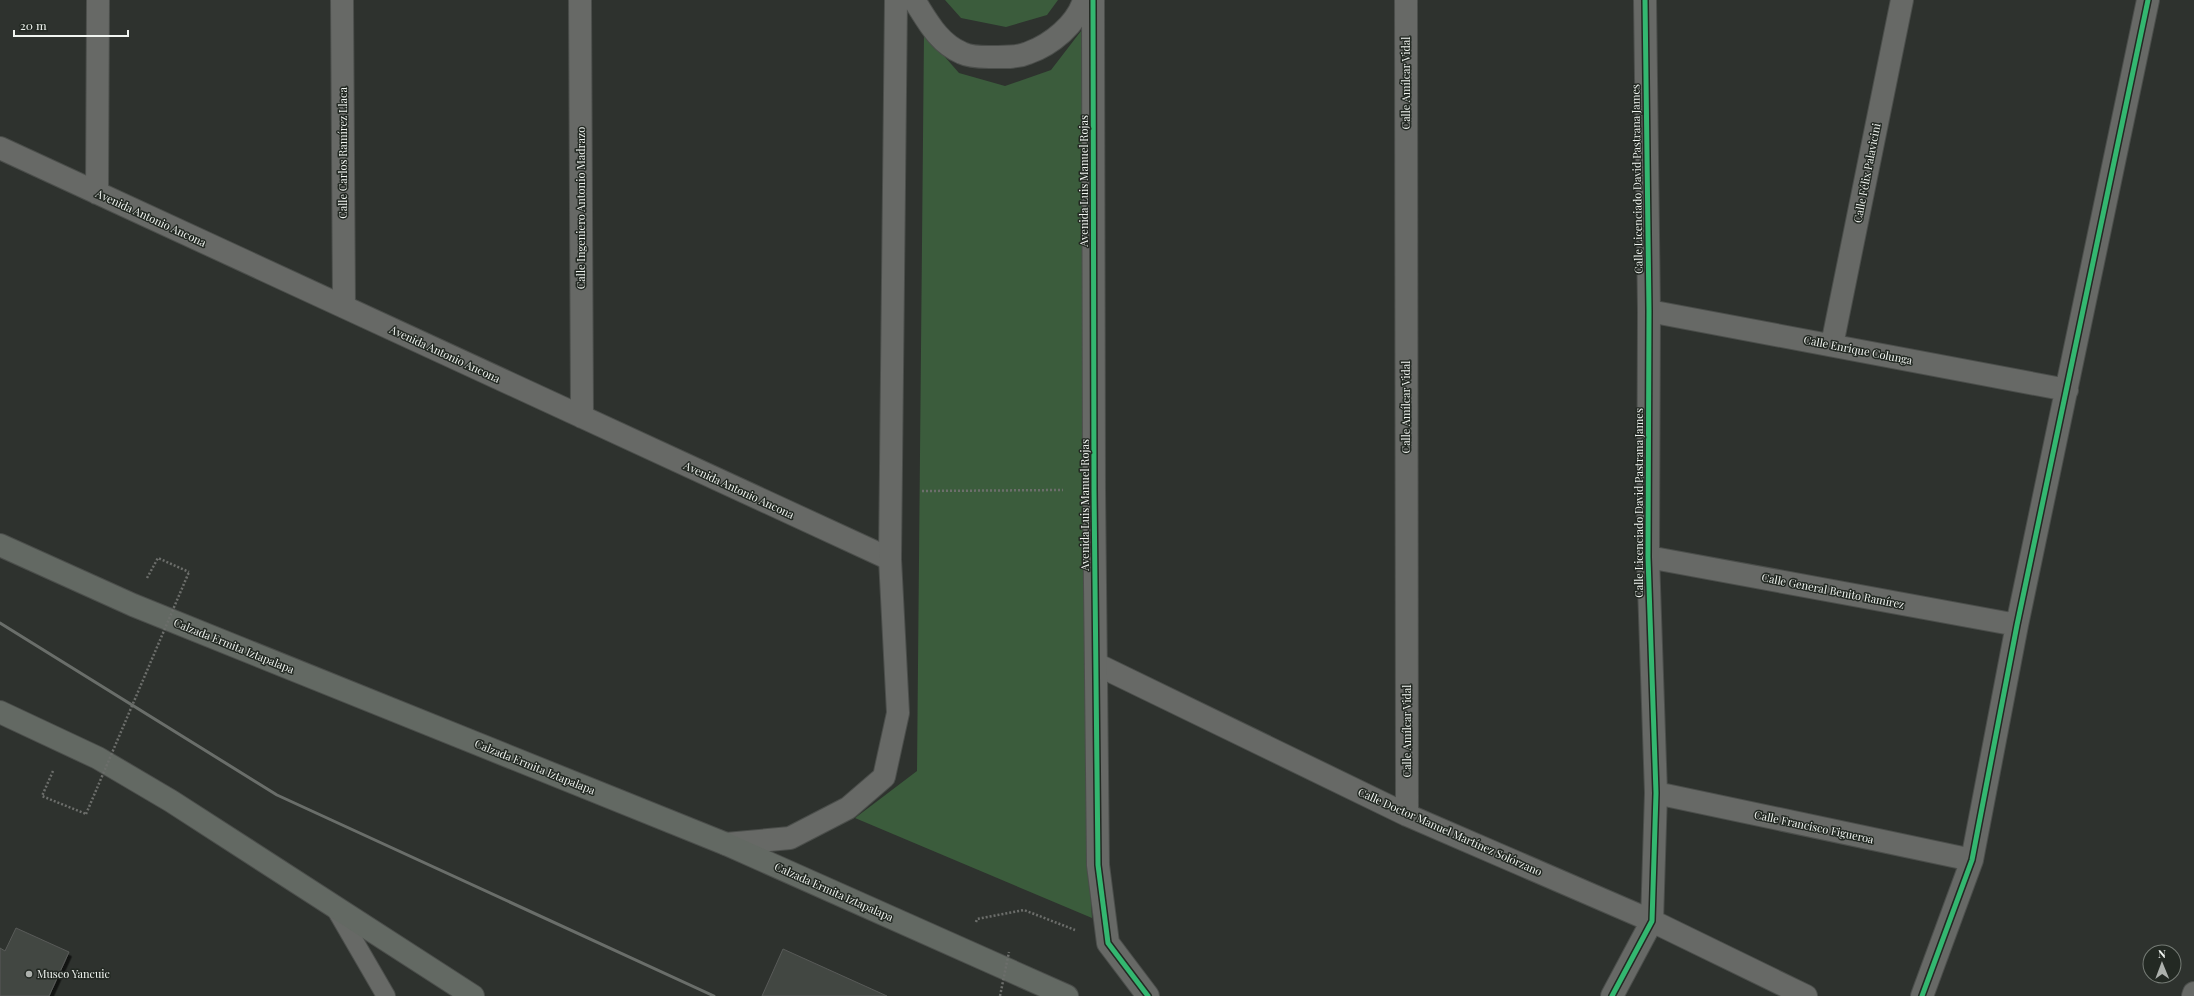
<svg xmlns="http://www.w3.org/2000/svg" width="2194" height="996" font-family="'Playfair Display',serif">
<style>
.green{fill:#3b5c3c}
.building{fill:#434643;stroke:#585b58;filter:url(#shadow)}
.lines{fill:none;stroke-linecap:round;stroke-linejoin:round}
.service-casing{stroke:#4b4e4b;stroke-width:20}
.minor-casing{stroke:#4b4e4b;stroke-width:24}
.tertiary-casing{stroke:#4b4e4b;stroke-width:24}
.primary-casing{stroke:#4b4e4b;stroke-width:24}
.path{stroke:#6c6e6b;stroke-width:2.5;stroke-dasharray:2 2;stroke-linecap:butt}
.service{stroke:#676966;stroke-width:18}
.minor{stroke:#676966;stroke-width:22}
.tertiary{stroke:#676966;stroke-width:22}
.primary{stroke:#636963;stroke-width:22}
.rail{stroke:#6a6e6a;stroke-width:3}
.path-bridge{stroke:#6c6e6b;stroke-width:2.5;stroke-dasharray:2 2;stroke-linecap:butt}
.cycleway-casing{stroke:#232923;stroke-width:8}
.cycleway{stroke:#33b770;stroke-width:5}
.poi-dot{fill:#adb1ad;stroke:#232923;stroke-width:1.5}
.labels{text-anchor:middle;stroke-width:3;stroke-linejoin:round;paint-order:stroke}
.street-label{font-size:11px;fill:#f1f5f1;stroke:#232923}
.poi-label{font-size:11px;fill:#f1f5f1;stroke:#232923;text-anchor:start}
</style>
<defs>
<filter id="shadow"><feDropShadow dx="2.5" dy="4.5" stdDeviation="0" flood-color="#0009"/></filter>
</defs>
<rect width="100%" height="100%" fill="#2e322e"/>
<path class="green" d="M 945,0 L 1058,0 L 1047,15 L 1006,27 L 961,18 Z
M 1081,31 L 1087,490 L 1087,836 L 1092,918 L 855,818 L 917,771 L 924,33 L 959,73 L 1005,86 L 1051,70 Z"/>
<path class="building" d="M 16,928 L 69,952 L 49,996 L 0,996 L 0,948 L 5,951 Z
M 783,949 L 887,996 L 762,996 Z"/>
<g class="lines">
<defs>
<path id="service" d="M 335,908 L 386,996"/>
<path id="minor" d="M 342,0 L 344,307
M 580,0 L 582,417
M 1406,0 L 1407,815
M 0,148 L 890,559
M 97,193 L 98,0
M 1649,311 L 2067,390
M 1832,345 L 1902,0
M 1648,557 L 2017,625
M 1096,664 L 1407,815 L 1652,921 L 1806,996
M 1656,793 L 1972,860
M 1612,996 L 1652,921 L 1656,793 L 1648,557 L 1649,311 L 1645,0
M 1922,996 L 1972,860 L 2017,625 L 2148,0
M 2193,996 L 2194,993"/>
<path id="tertiary" d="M 914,0 C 927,20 938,43 962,53 C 970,57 981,57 989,57 C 1002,57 1017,58 1028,53 C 1051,45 1077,24 1084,0
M 1093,0 L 1094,490 L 1098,865 L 1108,943 L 1148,996
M 726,844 L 790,838 L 848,808 L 884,777 L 898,713 L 890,559 L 896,0"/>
<path id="primary" d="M 0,545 L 133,605 L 726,844 L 1067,996
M 0,712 L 98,758 L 171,801 L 473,996"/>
</defs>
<use href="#service" class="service-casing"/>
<use href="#minor" class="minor-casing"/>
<use href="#tertiary" class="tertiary-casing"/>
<use href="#primary" class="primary-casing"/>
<path class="path" d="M 922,491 L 1063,490
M 147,578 L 158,558 L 189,572
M 53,771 L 42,796 L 86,814
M 976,922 L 977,919 L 1024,910 L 1075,930"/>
<use href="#service" class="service"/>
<use href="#minor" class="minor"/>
<use href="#tertiary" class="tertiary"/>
<use href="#primary" class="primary"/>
<path class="rail" d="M 0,623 L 277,795 L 714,996"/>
<path class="path-bridge" d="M 86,814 L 189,572
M 1000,996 L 1009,952"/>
<defs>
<path id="cycleway" d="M 1093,0 L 1094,490 L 1098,865 L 1108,943 L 1148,996
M 1612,996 L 1652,921 L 1656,793 L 1648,557 L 1649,311 L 1645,0
M 1922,996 L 1972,860 L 2017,625 L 2148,0"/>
</defs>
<use href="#cycleway" class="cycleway-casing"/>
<use href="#cycleway" class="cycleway"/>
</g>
<circle class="poi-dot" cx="29" cy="974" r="4"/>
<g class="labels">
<g class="street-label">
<text transform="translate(1406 83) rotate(-90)" y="4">Calle Amílcar Vidal</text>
<text transform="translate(343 153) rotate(-90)" y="4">Calle Carlos Ramírez Llaca</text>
<text transform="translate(1867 173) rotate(-79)" y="4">Calle Félix Palavicini</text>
<text transform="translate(1637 179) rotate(-91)" y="4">Calle Licenciado David Pastrana James</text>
<text transform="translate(1084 181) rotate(-90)" y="4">Avenida Luis Manuel Rojas</text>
<text transform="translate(581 208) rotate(-90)" y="4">Calle Ingeniero Antonio Madrazo</text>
<text transform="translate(151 218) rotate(25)" y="4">Avenida Antonio Ancona</text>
<text transform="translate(1858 350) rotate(11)" y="4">Calle Enrique Colunga</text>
<text transform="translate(445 354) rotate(25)" y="4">Avenida Antonio Ancona</text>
<text transform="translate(1406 407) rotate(-90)" y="4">Calle Amílcar Vidal</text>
<text transform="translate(739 490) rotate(25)" y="4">Avenida Antonio Ancona</text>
<text transform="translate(1639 503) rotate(-90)" y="4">Calle Licenciado David Pastrana James</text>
<text transform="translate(1085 505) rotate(-90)" y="4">Avenida Luis Manuel Rojas</text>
<text transform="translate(1833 591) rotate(11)" y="4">Calle General Benito Ramírez</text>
<text transform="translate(234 646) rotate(22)" y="4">Calzada Ermita Iztapalapa</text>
<text transform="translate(1407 731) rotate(-90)" y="4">Calle Amílcar Vidal</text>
<text transform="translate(535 767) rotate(22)" y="4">Calzada Ermita Iztapalapa</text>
<text transform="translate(1814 827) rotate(12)" y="4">Calle Francisco Figueroa</text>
<text transform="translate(1450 832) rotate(24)" y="4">Calle Doctor Manuel Martínez Solórzano</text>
<text transform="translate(834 892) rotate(24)" y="4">Calzada Ermita Iztapalapa</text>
</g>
<g class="poi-label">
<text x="37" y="978">Museo Yancuic</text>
</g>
</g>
<g transform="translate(2162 964) rotate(359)"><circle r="19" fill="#232923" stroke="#757b75"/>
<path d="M0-3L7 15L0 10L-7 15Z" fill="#adb1ad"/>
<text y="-6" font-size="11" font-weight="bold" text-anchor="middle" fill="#f1f5f1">N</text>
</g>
<path d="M14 30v6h114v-6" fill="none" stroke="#f1f5f1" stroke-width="2"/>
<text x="20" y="30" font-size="12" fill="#f1f5f1" stroke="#232923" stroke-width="3" paint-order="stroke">20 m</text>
</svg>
